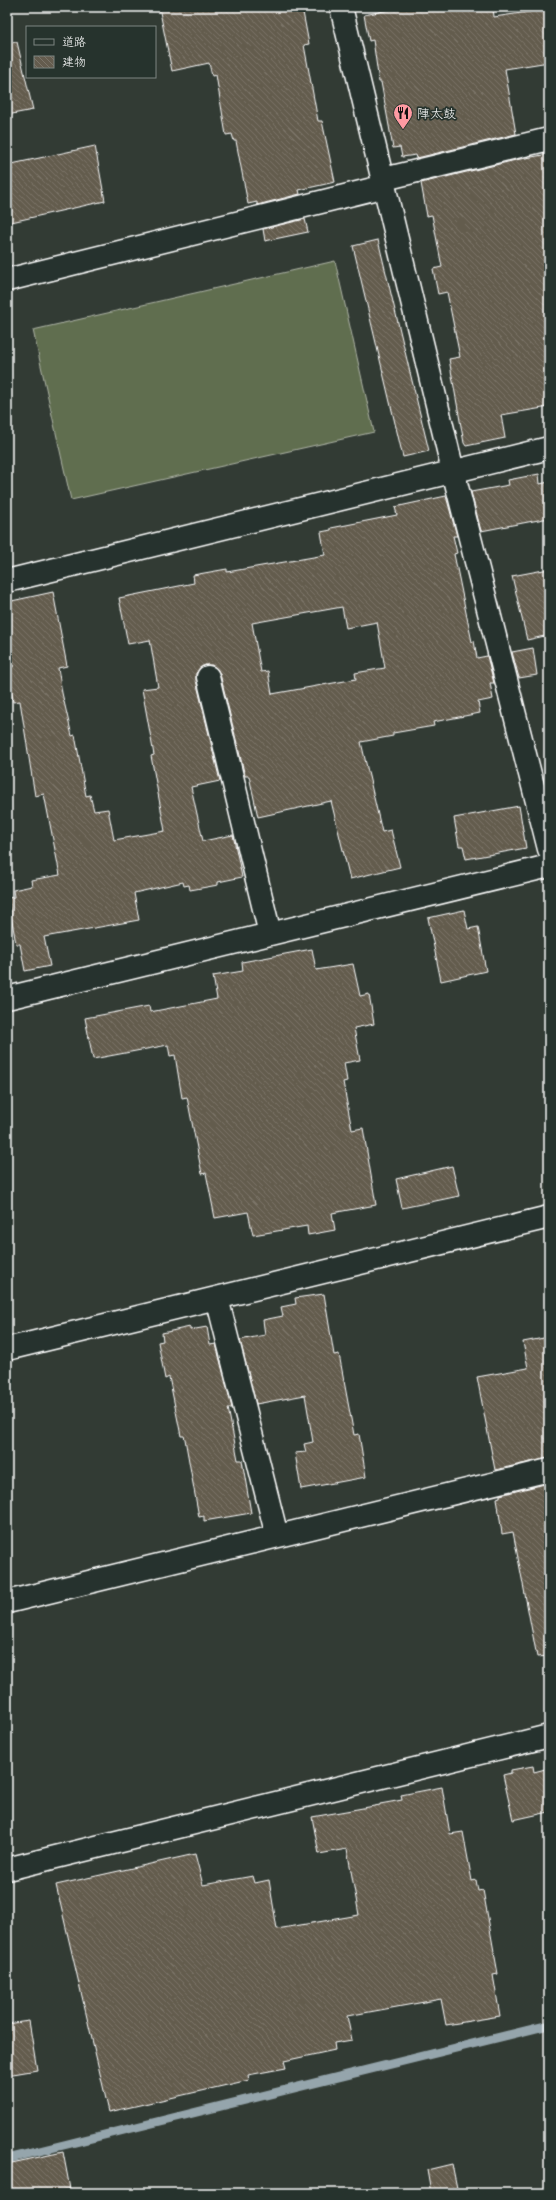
<svg xmlns="http://www.w3.org/2000/svg" width="556" height="2200" font-family="'Gochi Hand','Klee One',sans-serif">
<style>
.pitch{fill:#616e50;stroke:#b0b6a8}
.lines{fill:none;stroke-linecap:round;stroke-linejoin:round}
.stream{stroke:#95a5ac;stroke-width:9}
.building{fill:url(#building-back-hatch);stroke:#fff;fill-rule:evenodd}
.minor-casing{stroke:#fff;stroke-width:25}
.minor{stroke:#26332d;stroke-width:22}
.labels{text-anchor:middle;stroke-width:3.5;stroke-linejoin:round;paint-order:stroke}
.poi-label{font-size:13px;fill:#fff;stroke:#26332d;text-anchor:start}
</style>
<defs>
<pattern id="building-back-hatch" width="6" height="6" patternUnits="userSpaceOnUse"><rect width="6" height="6" fill="#645c4e"/><path d="M-1 5l2 2M0 0l6 6M5-1l2 2" fill="none" stroke="#7b7469"/></pattern>
</defs>
<rect width="100%" height="100%" fill="#323b34"/>
<filter id="ink" filterUnits="userSpaceOnUse"><feTurbulence type="fractalNoise" baseFrequency=".025" numOctaves="2"/><feDisplacementMap in="SourceGraphic" scale="8" xChannelSelector="R" yChannelSelector="G"/><feConvolveMatrix kernelMatrix="1 2 1 2 8 2 1 2 1" color-interpolation-filters="sRGB"/></filter>
<g filter="url(#ink)">
<path class="pitch" d="M 335,261 L 374,432 L 71,500 L 33,330 Z"/>
<g class="lines">
<path class="stream" d="M 7,2159 L 549,2025"/>
</g>
<path class="building" d="M 159,7 L 302,7 L 309,44 L 304,45 L 318,121 L 322,121 L 335,182 L 299,190 L 300,194 L 257,205 L 257,202 L 248,204 L 236,141 L 234,141 L 232,134 L 226,135 L 216,75 L 212,76 L 209,63 L 172,71 Z
M 389,7 L 493,7 L 494,17 L 549,9 L 549,62 L 505,69 L 516,134 L 417,158 L 416,155 L 402,157 L 400,147 L 393,148 L 381,82 L 379,82 L 373,40 L 369,41 L 364,15 L 389,10 Z
M 17,42 L 33,110 L 7,115 L 7,43 Z
M 95,146 L 105,201 L 7,223 L 7,165 Z
M 549,154 L 549,407 L 501,415 L 505,438 L 466,446 L 464,443 L 449,359 L 460,357 L 447,292 L 438,294 L 433,269 L 442,267 L 432,215 L 427,216 L 421,183 L 520,159 Z
M 305,219 L 308,232 L 265,241 L 263,229 Z
M 378,240 L 429,451 L 403,457 L 353,246 Z
M 539,474 L 540,484 L 549,482 L 549,518 L 481,531 L 471,492 L 509,485 L 508,480 Z
M 446,496 L 457,536 L 453,536 L 457,553 L 454,554 L 472,642 L 474,641 L 477,658 L 487,656 L 494,683 L 490,683 L 493,699 L 478,702 L 480,713 L 433,722 L 434,726 L 393,733 L 393,736 L 361,742 L 382,832 L 391,830 L 400,867 L 350,879 L 331,801 L 258,817 L 249,776 L 245,776 L 220,674 L 217,669 L 212,665 L 205,665 L 196,673 L 196,680 L 220,781 L 191,787 L 203,841 L 233,835 L 242,877 L 218,882 L 218,885 L 190,890 L 189,885 L 184,886 L 183,882 L 134,893 L 139,920 L 44,937 L 50,966 L 25,971 L 20,944 L 16,944 L 8,898 L 14,897 L 13,890 L 32,886 L 31,880 L 60,875 L 44,794 L 35,796 L 20,701 L 13,702 L 7,667 L 14,666 L 7,632 L 7,602 L 53,592 L 67,666 L 58,668 L 62,693 L 72,736 L 75,735 L 86,796 L 90,795 L 94,811 L 108,809 L 114,840 L 165,831 L 151,756 L 154,755 L 142,689 L 158,687 L 150,640 L 128,644 L 119,598 L 194,583 L 193,575 L 227,569 L 227,572 L 325,555 L 321,532 L 331,530 L 331,528 L 397,515 L 395,507 ZM 342,607 L 346,628 L 377,622 L 385,668 L 355,673 L 356,679 L 272,694 L 268,671 L 261,672 L 252,623 Z
M 549,569 L 549,635 L 527,640 L 512,576 Z
M 533,648 L 537,675 L 519,678 L 512,652 Z
M 519,806 L 526,848 L 466,859 L 463,846 L 459,846 L 454,818 Z
M 464,910 L 468,929 L 478,927 L 486,971 L 441,981 L 428,918 Z
M 312,949 L 316,970 L 353,964 L 360,996 L 369,994 L 374,1024 L 354,1028 L 360,1060 L 344,1063 L 347,1081 L 343,1082 L 352,1130 L 363,1128 L 376,1205 L 332,1213 L 335,1230 L 308,1235 L 307,1226 L 253,1235 L 248,1212 L 215,1218 L 206,1173 L 202,1174 L 187,1097 L 182,1098 L 175,1055 L 170,1056 L 168,1045 L 93,1059 L 85,1018 L 149,1006 L 150,1012 L 217,999 L 213,976 L 243,971 L 242,962 Z
M 452,1166 L 459,1196 L 402,1208 L 396,1179 Z
M 324,1294 L 334,1355 L 339,1354 L 354,1435 L 359,1434 L 366,1477 L 301,1489 L 295,1453 L 306,1452 L 304,1444 L 313,1442 L 305,1395 L 256,1404 L 240,1340 L 265,1335 L 263,1320 L 283,1316 L 281,1307 L 296,1304 L 295,1298 Z
M 190,1327 L 190,1330 L 207,1327 L 210,1345 L 216,1344 L 232,1408 L 228,1408 L 238,1460 L 242,1460 L 251,1513 L 204,1521 L 204,1516 L 199,1517 L 185,1439 L 184,1436 L 181,1436 L 169,1377 L 165,1379 L 158,1342 L 163,1341 L 162,1333 Z
M 549,1337 L 549,1458 L 495,1470 L 477,1377 L 528,1368 L 523,1342 Z
M 549,1483 L 549,1656 L 537,1657 L 513,1532 L 502,1534 L 497,1498 L 500,1497 L 500,1495 Z
M 533,1766 L 534,1772 L 549,1768 L 549,1812 L 513,1820 L 503,1775 L 511,1773 L 511,1770 Z
M 442,1787 L 450,1834 L 463,1832 L 472,1881 L 476,1880 L 478,1891 L 483,1890 L 498,1974 L 493,1975 L 500,2016 L 446,2025 L 441,1999 L 347,2016 L 352,2040 L 334,2043 L 335,2050 L 284,2061 L 286,2068 L 248,2075 L 249,2080 L 109,2112 L 56,1885 L 195,1854 L 203,1885 L 253,1876 L 255,1883 L 269,1880 L 277,1929 L 359,1915 L 347,1849 L 319,1854 L 312,1817 L 380,1805 L 380,1804 L 402,1800 L 401,1795 Z
M 29,2021 L 37,2070 L 7,2075 L 7,2024 Z
M 63,2152 L 70,2189 L 49,2193 L 7,2193 L 7,2164 Z
M 452,2164 L 458,2193 L 431,2193 L 427,2170 Z"/>
<g class="lines">
<defs>
<path id="minor" d="M 341,7 L 453,471 L 549,849
M 384,179 L 549,139
M 7,280 L 385,186
M 7,581 L 549,448
M 208,677 L 270,934
M 7,998 L 549,866
M 217,1298 L 277,1536
M 7,1349 L 549,1217
M 7,1602 L 549,1470
M 7,1869 L 549,1736"/>
</defs>
<use href="#minor" class="minor-casing"/>
<use href="#minor" class="minor"/>
</g>
</g>
<defs>
<symbol id="restaurant-pin" viewBox="-11 -11 22 30"><path d="M0 17L-7.5 6A9.5 9.5 0 1 1 7.5 6Z" fill="#ff9aa2" stroke="#26332d"/><path d="M-5-6h1v4h1v-4h1v4h1v-4h1v5L-1.5 .5V6h-2V.5L-5-1ZM5-6V6H3V1.5H1.5Q1.5-4 5-6Z" fill="#111"/></symbol>
</defs>
<g fill-rule="evenodd">
<use href="#restaurant-pin" x="392" y="102" width="22" height="30"/>
</g>
<g class="labels">
<g class="poi-label">
<text x="417" y="118">陣太鼓</text>
</g>
</g>
<rect width="556" height="2200" fill="none" stroke="#26332d" stroke-width="24"/>
<rect x="12" y="12" width="532" height="2176" fill="none" stroke="#fff" stroke-width="1.5" filter="url(#ink)"/>
<rect x="26" y="26" width="130" height="52" fill="#26332d" stroke="#7d8581"/>
<rect x="34" y="39" width="20" height="6" fill="#26332d" stroke="#7d8581"/>
<text x="62" y="46" font-size="12" fill="#ffffff">道路</text>
<rect x="34" y="56" width="20" height="12" fill="url(#building-back-hatch)" stroke="#7d8581"/>
<text x="62" y="66" font-size="12" fill="#ffffff">建物</text>
</svg>
